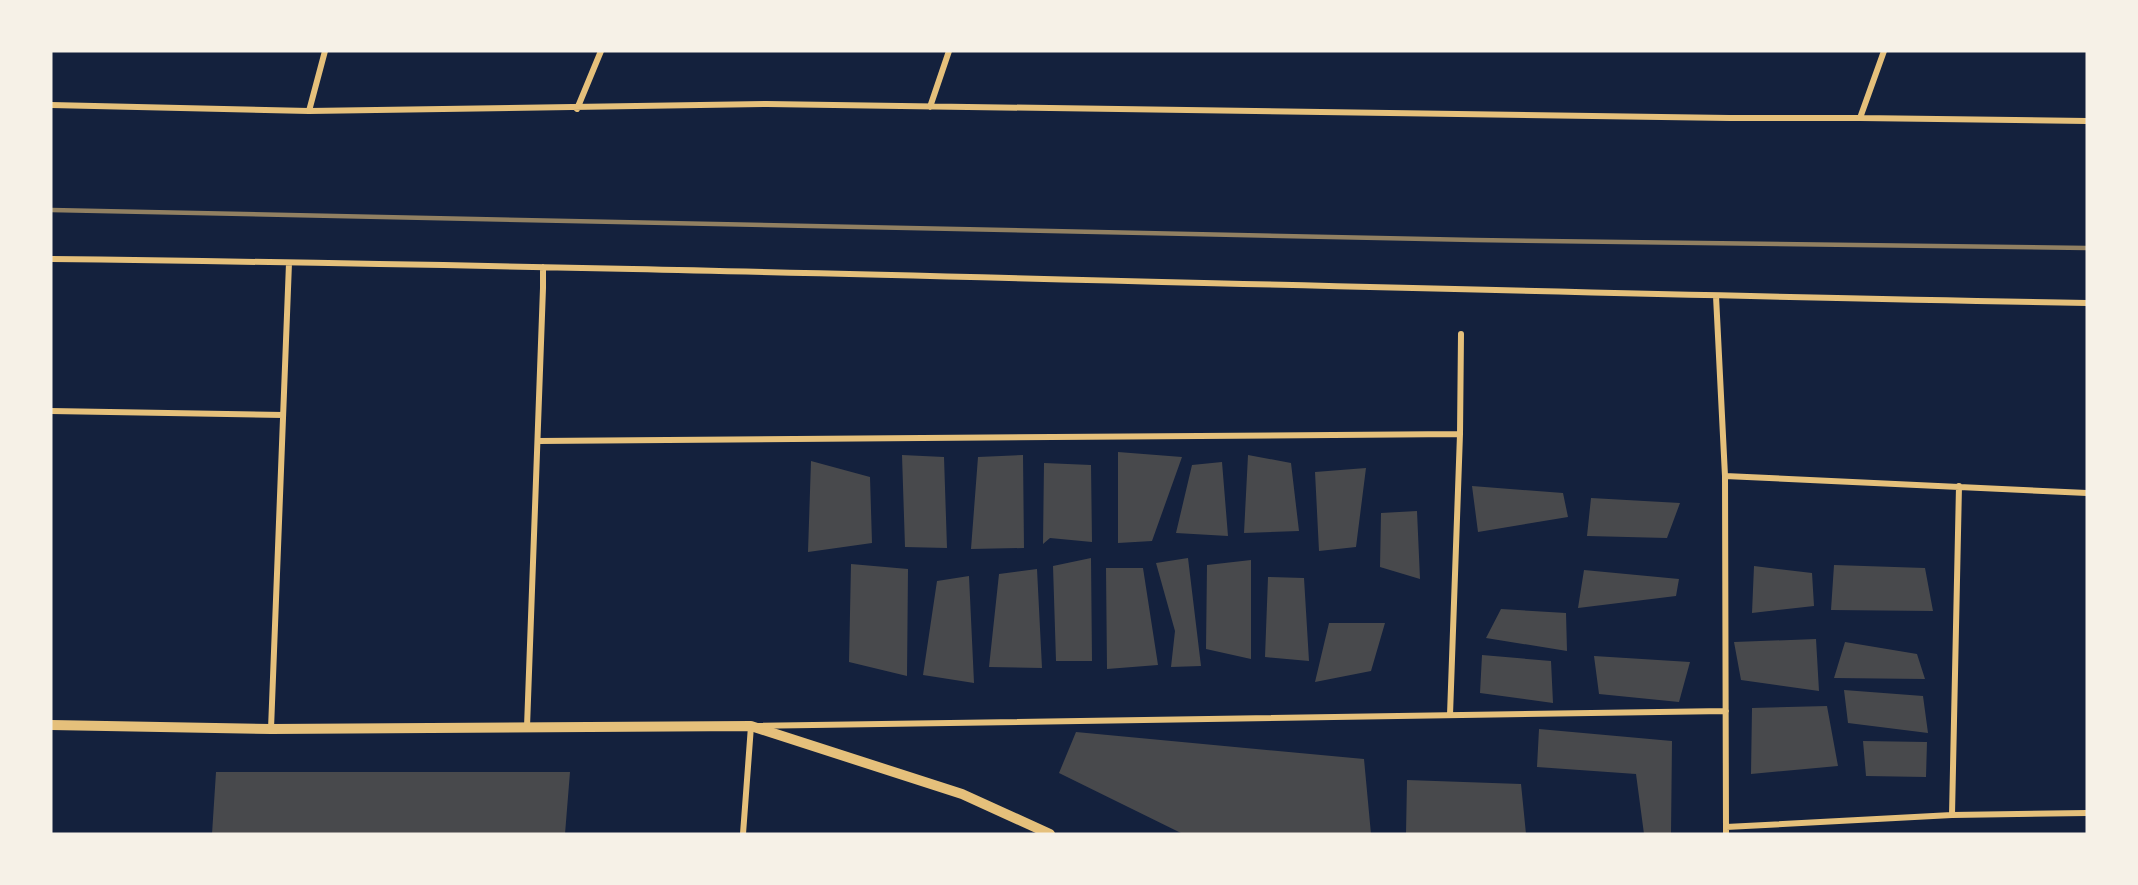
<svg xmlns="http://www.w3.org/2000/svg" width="2138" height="885" font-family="Overpass,sans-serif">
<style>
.building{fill:#48494c}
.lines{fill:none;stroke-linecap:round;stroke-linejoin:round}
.minor{stroke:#e5c07b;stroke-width:6}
.tertiary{stroke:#e5c07b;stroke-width:10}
.rail{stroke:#918062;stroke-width:4.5}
</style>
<rect width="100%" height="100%" fill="#14213d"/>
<path class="building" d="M 1118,452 L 1182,457 L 1152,541 L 1118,543 Z
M 902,455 L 944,457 L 947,548 L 905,547 Z
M 1023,455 L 1024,548 L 971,549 L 978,457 Z
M 1248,455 L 1291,463 L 1299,531 L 1244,533 Z
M 811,461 L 870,477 L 872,543 L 808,552 Z
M 1222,462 L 1228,536 L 1176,533 L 1192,465 Z
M 1044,463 L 1091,465 L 1092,542 L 1050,538 L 1043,544 Z
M 1366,468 L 1356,547 L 1319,551 L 1315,472 Z
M 1472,486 L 1563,493 L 1568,517 L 1478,532 Z
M 1591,498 L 1680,503 L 1667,538 L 1587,536 Z
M 1417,511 L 1420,579 L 1380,567 L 1381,513 Z
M 1091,558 L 1092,661 L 1056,661 L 1053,566 Z
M 1188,558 L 1201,666 L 1171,667 L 1175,631 L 1156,563 Z
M 1251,560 L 1251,659 L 1206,649 L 1207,565 Z
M 851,564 L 908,569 L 907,676 L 849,662 Z
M 1834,565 L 1925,568 L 1933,611 L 1831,610 Z
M 1754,566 L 1812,573 L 1814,606 L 1752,613 Z
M 1106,568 L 1143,568 L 1158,665 L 1107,669 Z
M 1037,569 L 1042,668 L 989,667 L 999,574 Z
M 1584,570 L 1679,579 L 1676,596 L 1578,608 Z
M 969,576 L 974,683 L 923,675 L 937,581 Z
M 1268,577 L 1304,578 L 1309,661 L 1265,657 Z
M 1501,609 L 1566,613 L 1567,651 L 1486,638 Z
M 1329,623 L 1385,623 L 1371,671 L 1315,682 Z
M 1816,639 L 1819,691 L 1741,680 L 1734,642 Z
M 1845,642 L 1917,654 L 1925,679 L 1834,678 Z
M 1482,655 L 1551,661 L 1553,703 L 1480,693 Z
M 1594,656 L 1690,662 L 1679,702 L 1599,694 Z
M 1844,690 L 1923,696 L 1928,733 L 1848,723 Z
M 1827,706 L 1838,766 L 1751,774 L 1752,708 Z
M 1539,729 L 1672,741 L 1671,834 L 1644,834 L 1636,774 L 1537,767 Z
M 1076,732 L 1364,759 L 1371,834 L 1183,834 L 1059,773 Z
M 1863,741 L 1927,742 L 1926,777 L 1866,776 Z
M 216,772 L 570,772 L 565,834 L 212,834 Z
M 1407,780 L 1521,784 L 1526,834 L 1406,834 Z"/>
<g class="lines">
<path class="minor" d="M 51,105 L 309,111 L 767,104 L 1730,118 L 1860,118 L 2087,121
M 930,107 L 949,51
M 577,109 L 601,51
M 309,111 L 325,51
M 1860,118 L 1884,51
M 51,259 C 730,267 1408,291 2087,303
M 1716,296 L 1725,476 L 1726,834
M 51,411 L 283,415
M 538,441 L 1460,434
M 1725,476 L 2087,493
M 1450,715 L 1460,434 L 1461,334
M 527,727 L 543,288 L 543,267
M 271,729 L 289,263
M 1952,815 L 1959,486
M 1726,827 L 1952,815 L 2087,813
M 743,834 L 751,726 L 1726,711"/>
<path class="tertiary" d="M 51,725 L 271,729 L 751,726 L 962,794 L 1050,834"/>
<path class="rail" d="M 51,210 L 1475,240 L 2087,248"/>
</g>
<rect width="2138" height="885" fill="none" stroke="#f6f1e7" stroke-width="105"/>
</svg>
